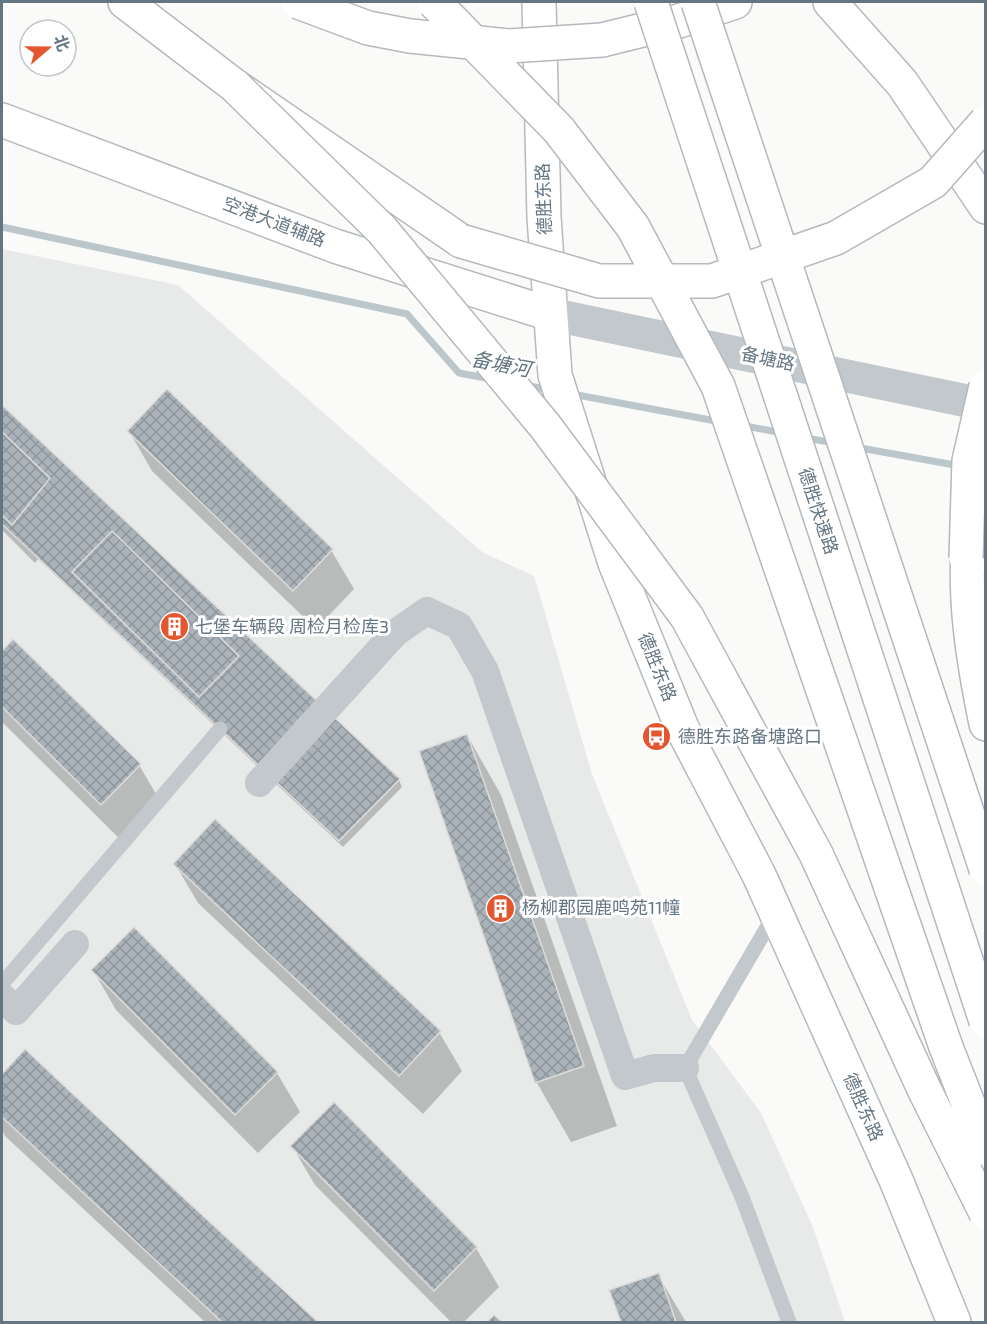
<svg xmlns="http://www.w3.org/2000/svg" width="987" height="1324" font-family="'Exo 2','Noto Sans SC',sans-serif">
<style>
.built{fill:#e8e9e9}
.shadow{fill:#0003}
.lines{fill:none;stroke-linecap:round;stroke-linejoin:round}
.stream{stroke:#bbc7cb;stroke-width:7}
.building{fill:url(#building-cross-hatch);stroke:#dcdcda;stroke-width:1.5}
.secondary-casing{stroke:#b3babf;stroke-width:36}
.primary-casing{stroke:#b5babe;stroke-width:36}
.trunk-casing{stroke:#b4b9bd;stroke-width:36}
.service{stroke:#c3c8cc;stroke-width:15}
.minor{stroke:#c3c8cc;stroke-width:28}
.tertiary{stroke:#c3c8cc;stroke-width:33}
.secondary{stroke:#fff;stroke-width:33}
.primary{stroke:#fff;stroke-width:33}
.trunk{stroke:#fff;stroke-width:33}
.trunk-bridge-casing{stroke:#b4b9bd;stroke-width:36;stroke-linecap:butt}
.minor-bridge{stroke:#c3c8cc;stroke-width:28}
.trunk-bridge{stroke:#fff;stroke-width:33}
.labels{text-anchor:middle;stroke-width:6;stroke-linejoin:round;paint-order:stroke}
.street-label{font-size:18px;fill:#657683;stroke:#fff}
.poi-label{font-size:18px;fill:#657683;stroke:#fff;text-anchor:start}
.water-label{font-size:20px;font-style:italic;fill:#60757c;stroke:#fff}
</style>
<defs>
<pattern id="building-cross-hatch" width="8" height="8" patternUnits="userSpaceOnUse" patternTransform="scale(1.5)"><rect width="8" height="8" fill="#aab3b9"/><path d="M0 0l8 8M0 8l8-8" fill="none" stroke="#8e969c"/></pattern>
</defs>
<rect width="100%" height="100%" fill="#fafaf8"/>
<path class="built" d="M 2,249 L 178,285 L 482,552 L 534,576 L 592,774 L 692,1020 L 761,1113 L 813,1227 L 845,1322 L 2,1322 Z"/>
<path class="shadow" d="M 2,407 L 399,780 L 402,787 L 343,847 L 38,559 L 35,563 L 2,530 Z
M 129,431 L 331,550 L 354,589 L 316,629 L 152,471 Z
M 13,641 L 139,765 L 162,804 L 124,843 L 2,722 L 2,653 Z
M 467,735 L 501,795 L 617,1126 L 571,1142 L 537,1083 L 421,752 Z
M 175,864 L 439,1032 L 462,1071 L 423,1114 L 198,903 Z
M 93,970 L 277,1073 L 300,1112 L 258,1153 L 116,1010 Z
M 25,1051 L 316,1322 L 205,1322 L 5,1136 L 2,1130 L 2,1077 Z
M 334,1105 L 476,1248 L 499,1287 L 464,1322 L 451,1322 L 315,1185 L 292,1146 Z
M 658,1275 L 686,1322 L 622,1322 L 611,1291 Z"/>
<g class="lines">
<path class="stream" d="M 2,227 L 407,314 L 459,373 L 491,379
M 525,385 L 550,390
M 572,394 L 721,422
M 740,425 L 783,433
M 805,438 L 836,443
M 855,447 L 960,466"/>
</g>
<path class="building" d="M 167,389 L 333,549 L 293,591 L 127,431 Z
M 2,405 L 400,779 L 339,841 L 2,524 Z
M 2,432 L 50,478 L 12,525 L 2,515 Z
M 112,531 L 239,656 L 199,697 L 72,572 Z
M 13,639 L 141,764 L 101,805 L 2,707 L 2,651 Z
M 467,734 L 584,1066 L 535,1083 L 419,751 Z
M 215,819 L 441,1031 L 399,1076 L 173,864 Z
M 134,927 L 278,1072 L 235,1115 L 91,970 Z
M 25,1049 L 173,1188 L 318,1322 L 222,1322 L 2,1117 L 2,1074 Z
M 334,1102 L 477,1247 L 434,1291 L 290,1146 Z
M 659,1273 L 676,1322 L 621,1322 L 609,1290 Z
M 494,1315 L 502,1322 L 487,1322 Z"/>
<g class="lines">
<defs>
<path id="secondary" d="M 2,120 L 335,246 L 550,314"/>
<path id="primary" d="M 539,2 L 544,217 L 555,375 L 615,563 L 682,728 L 759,875 L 896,1180 L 954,1322
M 830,2 L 902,83 L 986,207"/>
<path id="trunk" d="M 125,2 L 235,86 L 461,241
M 602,40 L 679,21 L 735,2
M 970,529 C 962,594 973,660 986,724"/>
</defs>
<use href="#secondary" class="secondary-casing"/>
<use href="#primary" class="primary-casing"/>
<use href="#trunk" class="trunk-casing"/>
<path class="service" d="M 776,912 L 685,1068 L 742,1197 L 789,1322
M 2,984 L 220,729"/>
<path class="minor" d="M 2,997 L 16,1011 L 75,944"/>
<path class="tertiary" d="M 550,314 L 986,405"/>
<use href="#secondary" class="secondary"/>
<use href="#primary" class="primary"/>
<use href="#trunk" class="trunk"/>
<defs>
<path id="trunk-bridge" d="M 298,2 L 368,28 L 410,36 L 509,46 L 602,40
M 434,2 L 559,130 L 633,227 L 718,386 L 946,1047 L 986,1149
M 651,2 L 986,1021
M 698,2 L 986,869
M 235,86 L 382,230 L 545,426 L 687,617 L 816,854 L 925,1091 L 986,1213
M 461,241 L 599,281 L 712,281 L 836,238 L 933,182 L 986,122
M 966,558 L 969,461 L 986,386"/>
</defs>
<use href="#trunk-bridge" class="trunk-bridge-casing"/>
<path class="minor-bridge" d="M 259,783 L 395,633 L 427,611 L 459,626 L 485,671 L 625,1076 L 654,1068 L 685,1068"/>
<use href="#trunk-bridge" class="trunk-bridge"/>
</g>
<defs>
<symbol id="building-disc" viewBox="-11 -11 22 22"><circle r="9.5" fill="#e4572e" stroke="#fff"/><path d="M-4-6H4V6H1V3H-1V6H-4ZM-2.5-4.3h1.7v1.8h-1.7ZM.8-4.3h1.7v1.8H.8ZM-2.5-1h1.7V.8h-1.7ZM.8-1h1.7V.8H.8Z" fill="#fff"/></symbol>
<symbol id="bus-disc" viewBox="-11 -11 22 22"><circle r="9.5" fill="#e4572e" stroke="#fff"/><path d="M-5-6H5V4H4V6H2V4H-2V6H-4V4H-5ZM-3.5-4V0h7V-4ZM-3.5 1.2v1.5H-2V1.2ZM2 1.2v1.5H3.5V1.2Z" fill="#fff"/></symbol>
</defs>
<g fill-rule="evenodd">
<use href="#building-disc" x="158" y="610" width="33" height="33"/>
<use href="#bus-disc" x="640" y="720" width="33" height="33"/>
<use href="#building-disc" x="484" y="892" width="33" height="33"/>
</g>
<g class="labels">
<g class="street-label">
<text transform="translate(544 199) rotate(-92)" y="6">德胜东路</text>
<text transform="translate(274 222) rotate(21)" y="6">空港大道辅路</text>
<text transform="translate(768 359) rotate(12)" y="6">备塘路</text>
<text transform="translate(818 511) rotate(72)" y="6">德胜快速路</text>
<text transform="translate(657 667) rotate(68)" y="6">德胜东路</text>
<text transform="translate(863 1107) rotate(66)" y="6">德胜东路</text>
</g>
<g class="poi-label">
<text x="195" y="633">七堡车辆段 周检月检库3</text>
<text x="678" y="743">德胜东路备塘路口</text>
<text x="522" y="914">杨柳郡园鹿鸣苑11幢</text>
</g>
<g class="water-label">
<text transform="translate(501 364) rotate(11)" y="7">备塘河</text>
</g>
</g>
<rect width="987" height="1324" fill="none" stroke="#657683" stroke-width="6"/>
<g transform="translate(48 48) rotate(70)"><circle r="28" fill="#ffffff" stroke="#c1c8cd" stroke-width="1.5"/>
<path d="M0-4.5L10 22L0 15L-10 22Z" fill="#e4572e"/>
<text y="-9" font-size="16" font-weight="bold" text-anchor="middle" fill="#657683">北</text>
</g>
</svg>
